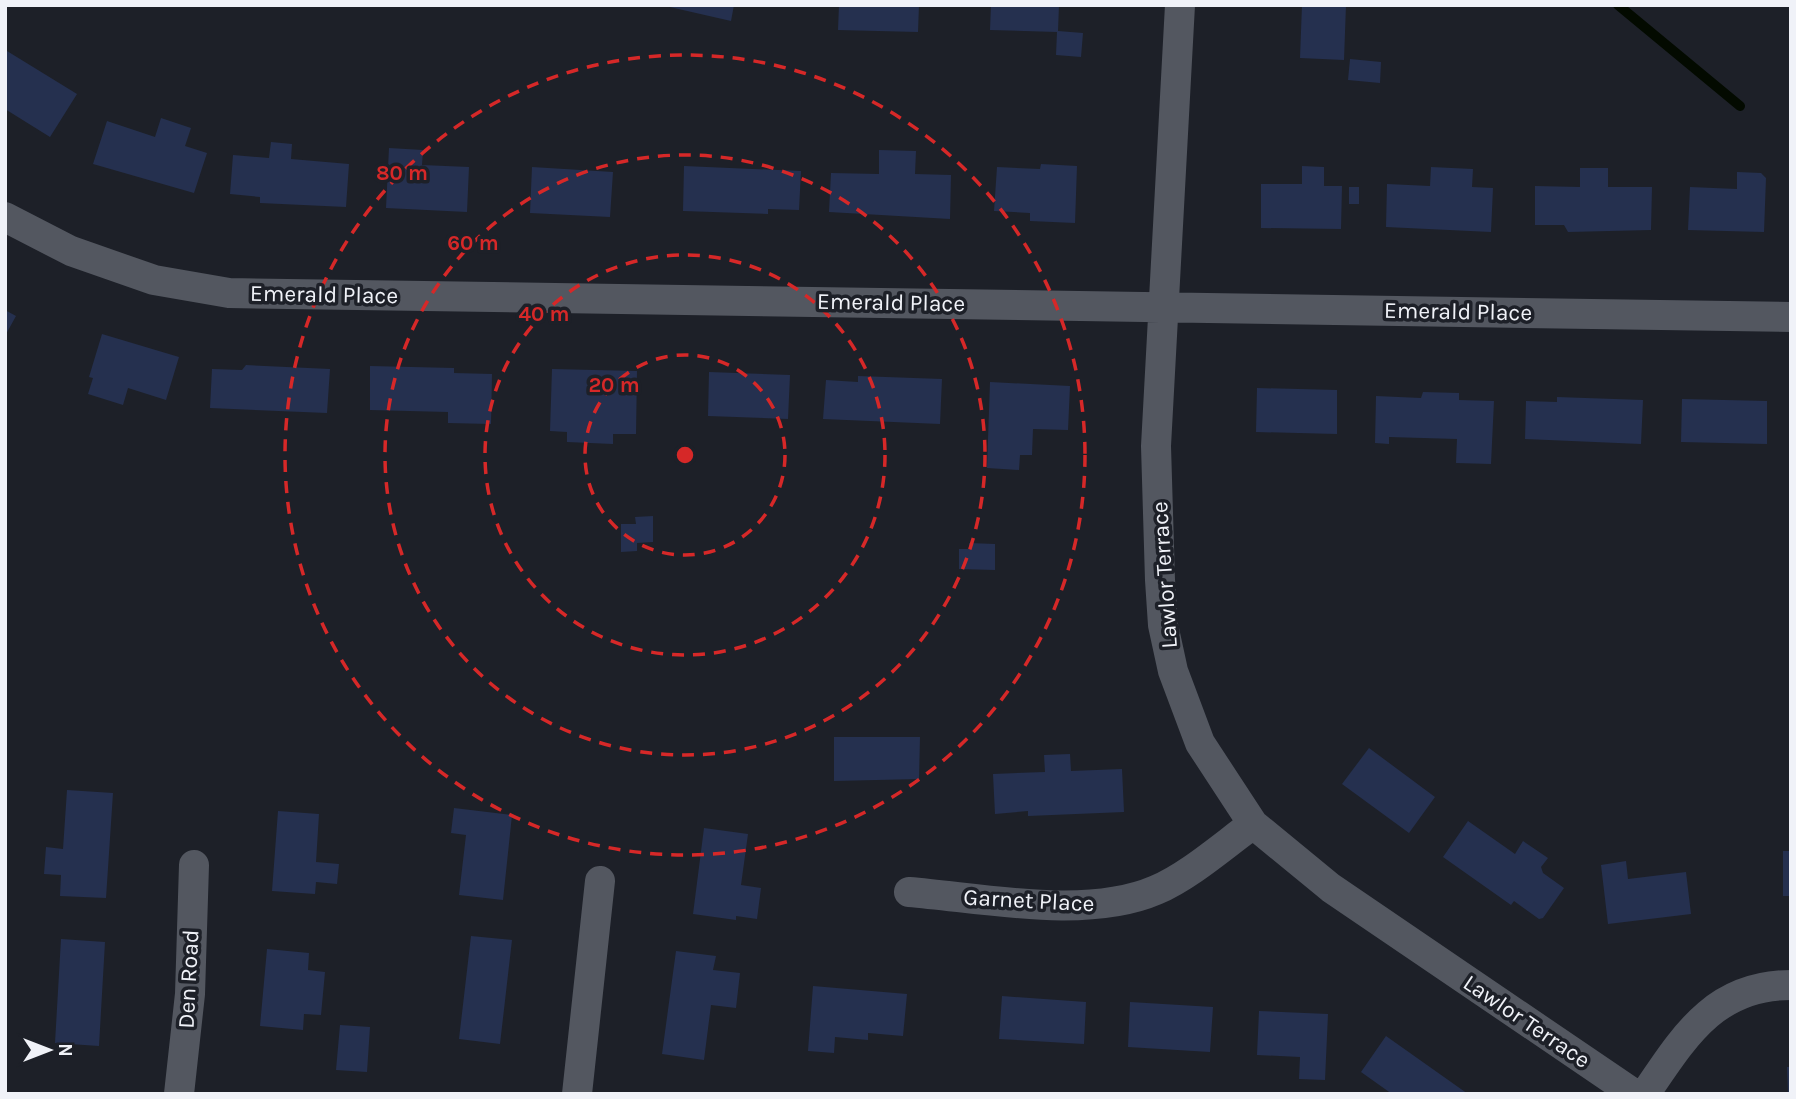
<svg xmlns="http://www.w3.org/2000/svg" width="1796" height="1099" font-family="Karla,sans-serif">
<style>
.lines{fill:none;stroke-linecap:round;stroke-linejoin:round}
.stream{stroke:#030a00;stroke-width:10}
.building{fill:#25304f}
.street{stroke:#535760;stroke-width:30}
.ring{fill:none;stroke:#d62828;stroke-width:3.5;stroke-dasharray:12 9}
.labels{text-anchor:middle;stroke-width:7;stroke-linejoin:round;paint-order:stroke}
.street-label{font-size:23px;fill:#f0f2f8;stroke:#1d2028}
.centre{fill:#d62828;stroke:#1d2028;stroke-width:3.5}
.ring-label{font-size:21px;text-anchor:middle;font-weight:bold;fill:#d62828;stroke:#1d2028;stroke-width:7;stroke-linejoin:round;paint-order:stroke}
</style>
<rect width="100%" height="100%" fill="#1d2028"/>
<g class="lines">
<path class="stream" d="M 1618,5 L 1740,106"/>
</g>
<path class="building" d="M 661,5 L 734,5 L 731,21 Z
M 839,5 L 919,5 L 918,32 L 838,30 Z
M 991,5 L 1059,5 L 1058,31 L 1083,33 L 1081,57 L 1056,55 L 1057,32 L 990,30 Z
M 1302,5 L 1346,5 L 1344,60 L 1300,58 Z
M 7,51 L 77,94 L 50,137 L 5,109 Z
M 1350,59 L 1381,62 L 1380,83 L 1348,80 Z
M 161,118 L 191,128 L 185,146 L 207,153 L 194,193 L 93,164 L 107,121 L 155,137 Z
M 271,142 L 292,144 L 291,159 L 349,164 L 346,207 L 260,203 L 260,197 L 230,194 L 233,155 L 269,158 Z
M 389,148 L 423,150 L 422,165 L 469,167 L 467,212 L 386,208 Z
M 879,150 L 916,151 L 915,174 L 951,175 L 950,219 L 829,212 L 831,173 L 879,174 Z
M 1041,164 L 1077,166 L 1075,223 L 1030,221 L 1030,213 L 994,211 L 997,167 L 1040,169 Z
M 684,166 L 801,171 L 799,210 L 768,209 L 768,214 L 683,211 Z
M 1302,166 L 1324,167 L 1324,186 L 1342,186 L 1341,229 L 1261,228 L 1261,184 L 1302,184 Z
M 532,167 L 613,172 L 610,217 L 530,213 Z
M 1431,167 L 1473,169 L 1472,187 L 1493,188 L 1491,232 L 1386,227 L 1387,184 L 1430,186 Z
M 1580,168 L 1608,168 L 1608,187 L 1652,187 L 1651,230 L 1568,232 L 1564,225 L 1535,225 L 1535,186 L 1580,187 Z
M 1737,172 L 1761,173 L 1766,178 L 1764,232 L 1688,230 L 1690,187 L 1737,189 Z
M 1349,187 L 1359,187 L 1359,204 L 1349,204 Z
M 5,310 L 16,316 L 5,336 Z
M 102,334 L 179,357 L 166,400 L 128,388 L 123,405 L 88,394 L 93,378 L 89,377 Z
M 246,365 L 330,369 L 327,413 L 210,408 L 212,369 L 242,370 Z
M 370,366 L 454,368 L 454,373 L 492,374 L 491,424 L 448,423 L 448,412 L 370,410 Z
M 552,369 L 637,371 L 636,434 L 613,434 L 613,444 L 567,442 L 567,432 L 550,431 Z
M 709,372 L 790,375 L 788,419 L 708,416 Z
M 858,376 L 942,379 L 940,424 L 823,419 L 826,380 L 858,382 Z
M 990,382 L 1070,386 L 1068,430 L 1033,429 L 1032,455 L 1020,455 L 1019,470 L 987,468 Z
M 1257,388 L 1337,390 L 1337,434 L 1256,432 Z
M 1423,392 L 1459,393 L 1459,400 L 1494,401 L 1491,464 L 1456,463 L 1457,439 L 1389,437 L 1389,444 L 1375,443 L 1376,396 L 1421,398 Z
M 1557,397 L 1643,400 L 1641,444 L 1525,439 L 1526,401 L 1557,402 Z
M 1682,399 L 1767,401 L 1767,444 L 1681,442 Z
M 653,516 L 653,542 L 637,543 L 637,551 L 621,552 L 621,524 L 636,524 L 635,517 Z
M 969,543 L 995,544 L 995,570 L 959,569 L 959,549 L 969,549 Z
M 834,737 L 920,737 L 919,779 L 834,781 Z
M 1369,748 L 1435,797 L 1409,833 L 1342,784 Z
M 1070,754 L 1071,771 L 1122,769 L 1124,812 L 1028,816 L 1028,811 L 995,814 L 993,774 L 1045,772 L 1044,755 Z
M 67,790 L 113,793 L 106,898 L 60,896 L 61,875 L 44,874 L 46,847 L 63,849 Z
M 454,808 L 512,815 L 503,900 L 459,895 L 466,835 L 451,833 Z
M 278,811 L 319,814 L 316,862 L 339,864 L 337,884 L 316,882 L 315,894 L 272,891 Z
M 1468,821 L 1515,854 L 1523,841 L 1548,858 L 1541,867 L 1543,873 L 1564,888 L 1543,918 L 1539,919 L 1514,901 L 1511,905 L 1443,857 Z
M 704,828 L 748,834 L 741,885 L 761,888 L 757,919 L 736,916 L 736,920 L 693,914 Z
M 1783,851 L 1791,851 L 1791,896 L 1783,896 Z
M 1626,861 L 1628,879 L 1686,872 L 1691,914 L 1608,924 L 1601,865 Z
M 471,936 L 512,940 L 500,1044 L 459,1039 Z
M 61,939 L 105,942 L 99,1046 L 55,1043 Z
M 267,949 L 309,953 L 308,970 L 325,972 L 321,1015 L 304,1014 L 303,1030 L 260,1026 Z
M 676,951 L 716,956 L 713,970 L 740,973 L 736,1008 L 711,1005 L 704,1060 L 662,1054 Z
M 813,986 L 907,994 L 903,1036 L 868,1033 L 868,1040 L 835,1037 L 834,1053 L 808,1051 Z
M 1002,996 L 1086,1002 L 1084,1044 L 999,1039 Z
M 1130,1002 L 1213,1007 L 1210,1052 L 1128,1047 Z
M 1259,1011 L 1328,1014 L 1325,1080 L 1299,1079 L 1300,1057 L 1257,1055 Z
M 340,1025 L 370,1027 L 367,1072 L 336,1070 Z
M 1386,1036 L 1468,1094 L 1392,1094 L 1361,1072 Z
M 1787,1067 L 1791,1067 L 1791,1094 L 1788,1094 Z"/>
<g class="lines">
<path class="street" d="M 1180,5 L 1156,446 L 1160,580 L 1163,625 L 1173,671 L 1200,743 L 1253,824 L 1331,888 L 1634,1094
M 5,217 L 71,251 L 154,280 L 229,293 L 1791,317
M 909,892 C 983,898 1087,920 1156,890 C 1189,876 1224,845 1253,824
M 179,1094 L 190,994 L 194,865
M 577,1094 L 600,881
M 1645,1094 C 1684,1037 1714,985 1791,985"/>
</g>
<g class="ring">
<circle cx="685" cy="455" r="100"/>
<circle cx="685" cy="455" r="200"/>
<circle cx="685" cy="455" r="300"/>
<circle cx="685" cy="455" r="400"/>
</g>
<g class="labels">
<g class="street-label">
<text transform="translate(324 294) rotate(1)" y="8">Emerald Place</text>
<text transform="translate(891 302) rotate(1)" y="8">Emerald Place</text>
<text transform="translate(1458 311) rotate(1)" y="8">Emerald Place</text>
<text transform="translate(1164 575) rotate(-94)" y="8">Lawlor Terrace</text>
<text transform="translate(1029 900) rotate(3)" y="8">Garnet Place</text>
<text transform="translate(188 979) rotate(-87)" y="8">Den Road</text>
<text transform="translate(1527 1021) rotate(34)" y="8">Lawlor Terrace</text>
</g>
</g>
<circle cx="685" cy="455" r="10" class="centre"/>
<g class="ring-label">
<text x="402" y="180">80 m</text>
<text x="473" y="250">60 m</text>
<text x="544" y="321">40 m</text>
<text x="614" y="392">20 m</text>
</g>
<rect width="1796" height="1099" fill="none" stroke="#f0f2f8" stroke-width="14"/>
<g transform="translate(49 1050) rotate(90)" stroke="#1d2028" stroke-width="5" paint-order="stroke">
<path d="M0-5L12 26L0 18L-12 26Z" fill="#f0f2f8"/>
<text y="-10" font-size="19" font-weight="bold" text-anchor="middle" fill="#f0f2f8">N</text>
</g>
</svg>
